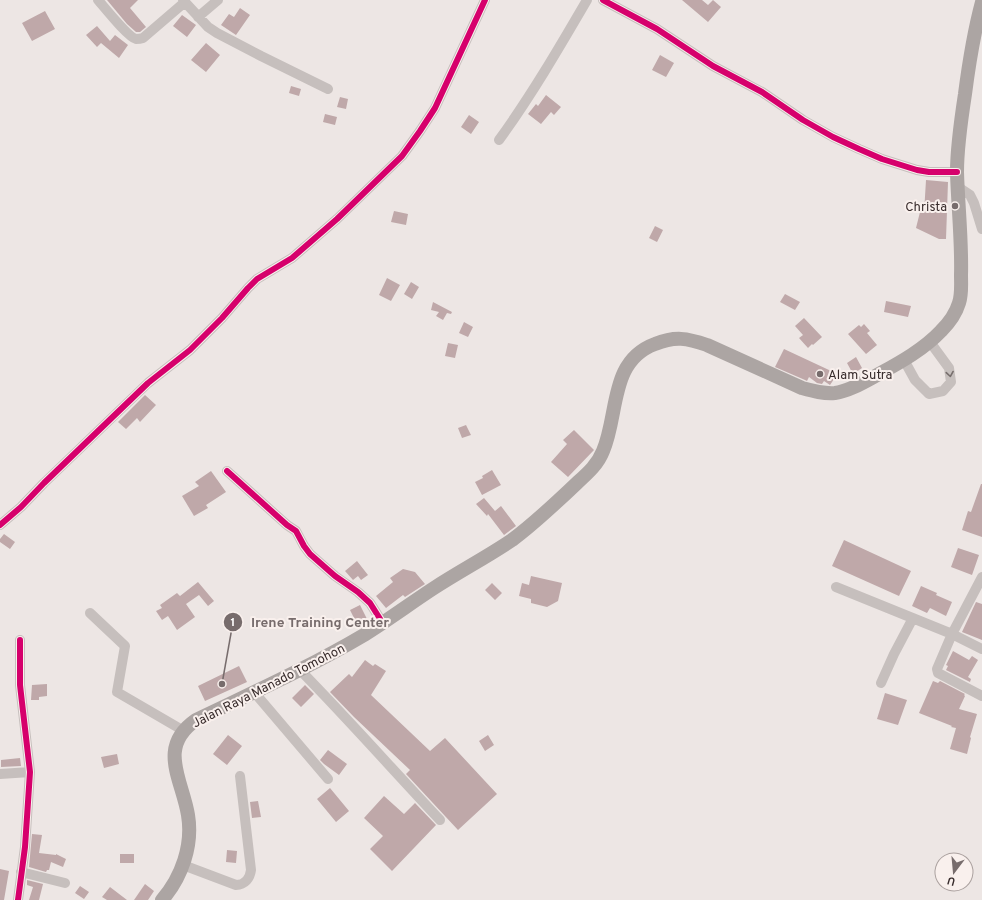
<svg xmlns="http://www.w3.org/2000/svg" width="982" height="900" font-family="Overpass,sans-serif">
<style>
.building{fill:#bfa8a9}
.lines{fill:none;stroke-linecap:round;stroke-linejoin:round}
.minor{stroke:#c6bfbd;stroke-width:10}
.highway{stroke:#aca5a3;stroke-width:14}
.cycleway-casing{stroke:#f9f0ed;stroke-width:8}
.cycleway{stroke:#d6006c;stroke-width:6}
.oneway{stroke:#776e6d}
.poi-dot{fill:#776c6c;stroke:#f9f0ed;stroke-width:1.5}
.labels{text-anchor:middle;stroke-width:4;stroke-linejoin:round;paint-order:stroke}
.poi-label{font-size:13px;fill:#372b2b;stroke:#f9f0ed;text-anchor:end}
.street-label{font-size:13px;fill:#372b2b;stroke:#f9f0ed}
.leader{fill:none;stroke:#776c6c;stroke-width:1.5}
.callout-dot{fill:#776c6c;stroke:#f9f0ed;stroke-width:1.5}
.mark-label{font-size:12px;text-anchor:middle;font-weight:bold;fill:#fff}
.callout-label{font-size:14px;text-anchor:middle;font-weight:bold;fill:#776c6c;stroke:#f9f0ed;stroke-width:4;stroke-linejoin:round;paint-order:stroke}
</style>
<rect width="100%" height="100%" fill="#ede6e4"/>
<path class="building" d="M 107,0 L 138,0 L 130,8 L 146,27 L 140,32 L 136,32 L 127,24 Z
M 682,0 L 702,0 L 708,5 L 713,0 L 721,7 L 708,22 Z
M 240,8 L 250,15 L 236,35 L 221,25 L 229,14 L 234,17 Z
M 45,11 L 55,29 L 32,41 L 22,23 Z
M 182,15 L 196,25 L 187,37 L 173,26 Z
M 97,26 L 110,41 L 115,35 L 128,45 L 119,58 L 101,43 L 97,47 L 86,35 Z
M 206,43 L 220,55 L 206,72 L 191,60 Z
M 660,55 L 674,63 L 666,77 L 652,70 Z
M 291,86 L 301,89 L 299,96 L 289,93 Z
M 546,95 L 561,107 L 554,115 L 551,112 L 541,124 L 528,114 L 536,104 L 538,106 Z
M 340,97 L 348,99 L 346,109 L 337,107 Z
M 325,114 L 337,117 L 335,125 L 323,122 Z
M 469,115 L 479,122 L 471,134 L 461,127 Z
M 926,180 L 948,182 L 946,239 L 939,239 L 916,228 L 920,212 L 924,213 Z
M 394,211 L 408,214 L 406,225 L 391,222 Z
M 655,226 L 663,230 L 657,242 L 649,238 Z
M 387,278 L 400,285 L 391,301 L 379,295 Z
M 411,282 L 419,287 L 412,299 L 404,294 Z
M 785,294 L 800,302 L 795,310 L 780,302 Z
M 886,301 L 911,306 L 908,317 L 884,312 Z
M 433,302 L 452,312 L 451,314 L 447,313 L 443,320 L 436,316 L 439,312 L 431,310 Z
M 804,318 L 822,337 L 813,345 L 812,344 L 808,348 L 799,338 L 803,335 L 795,326 Z
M 464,322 L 473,327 L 468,337 L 459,333 Z
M 864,324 L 870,331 L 867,333 L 877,345 L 866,354 L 848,334 L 859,325 L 861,327 Z
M 448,343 L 458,345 L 455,358 L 445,356 Z
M 784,349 L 829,370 L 836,376 L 830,385 L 824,381 L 822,384 L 817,383 L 809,377 L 807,381 L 805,380 L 775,367 Z
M 856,357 L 862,368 L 853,374 L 847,363 Z
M 145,395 L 156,405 L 140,422 L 137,418 L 126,429 L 118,422 Z
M 466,425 L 471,435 L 462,438 L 458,428 Z
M 574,430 L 594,450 L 568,477 L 551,462 L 567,444 L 563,440 Z
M 492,470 L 501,485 L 482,495 L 475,482 L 483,478 L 482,476 Z
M 211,471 L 226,492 L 206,505 L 208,508 L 194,516 L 182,496 L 199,486 L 195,482 Z
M 981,484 L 982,484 L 982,537 L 962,530 L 968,511 L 971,512 Z
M 484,498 L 495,511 L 501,506 L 516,526 L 504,535 L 488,514 L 487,516 L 476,504 Z
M 4,534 L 15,542 L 10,549 L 0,542 L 0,539 Z
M 844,540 L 911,571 L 899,596 L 832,566 Z
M 958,548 L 979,555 L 972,575 L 951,567 Z
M 357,561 L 368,575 L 361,580 L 358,576 L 353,580 L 345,571 Z
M 403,569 L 415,572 L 425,584 L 405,597 L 403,595 L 386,608 L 376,596 L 393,582 L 390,578 Z
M 531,576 L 562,583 L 558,601 L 547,607 L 531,603 L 531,599 L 519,596 L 522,583 L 529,585 Z
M 198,582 L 214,601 L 208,606 L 199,595 L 186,604 L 195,617 L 177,630 L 168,616 L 162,620 L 156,611 L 162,608 L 160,605 L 177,593 L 180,596 Z
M 492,583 L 502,593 L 495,600 L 485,590 Z
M 921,586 L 937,593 L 936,595 L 952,602 L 946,616 L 930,608 L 927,613 L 912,606 Z
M 976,602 L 982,604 L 982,640 L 962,632 Z
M 360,605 L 368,621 L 358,626 L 350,610 Z
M 953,651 L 969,660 L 972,656 L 978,660 L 968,677 L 971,679 L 970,682 L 946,670 L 948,666 L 946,665 Z
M 365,660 L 373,666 L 375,664 L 386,671 L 371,695 L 430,751 L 445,738 L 497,794 L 458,830 L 406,774 L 410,770 L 354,717 L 330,692 L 349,674 L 352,677 Z
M 239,666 L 247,682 L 205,701 L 198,686 Z
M 933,681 L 938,683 L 940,681 L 965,694 L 964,695 L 965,696 L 959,709 L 977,714 L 970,737 L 971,738 L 967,754 L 950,749 L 956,728 L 951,727 L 952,726 L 919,713 Z
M 47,684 L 47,696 L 39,697 L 39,700 L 31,700 L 32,685 Z
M 305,685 L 314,694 L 301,707 L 292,698 Z
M 885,693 L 907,700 L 898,725 L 877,719 Z
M 228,735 L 242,746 L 227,765 L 213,754 Z
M 488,735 L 494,745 L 485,751 L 479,741 Z
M 328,750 L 347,764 L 339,775 L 324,764 L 320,760 Z
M 117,754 L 119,764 L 104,768 L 101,757 Z
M 20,758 L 21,766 L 1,767 L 1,760 Z
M 330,788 L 349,811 L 336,822 L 317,799 Z
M 384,796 L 404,814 L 415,803 L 436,825 L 392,871 L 370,849 L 383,836 L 364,818 Z
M 258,801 L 261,817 L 252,818 L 250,802 Z
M 32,834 L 42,835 L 39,853 L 56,855 L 56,854 L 66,859 L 63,867 L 51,862 L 49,870 L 47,870 L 46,872 L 29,867 Z
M 227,850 L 237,851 L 236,863 L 226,862 Z
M 120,854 L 134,854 L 134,863 L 120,863 Z
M 0,869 L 9,871 L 4,900 L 0,900 Z
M 27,880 L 43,884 L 39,900 L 29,900 L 33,887 L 27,885 Z
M 145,884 L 154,891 L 148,900 L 134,900 Z
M 80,886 L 89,892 L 84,899 L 75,893 Z
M 110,887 L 127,900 L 107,900 L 102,897 Z"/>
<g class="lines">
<path class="minor" d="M 98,0 C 105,8 128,37 136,39 C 139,39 140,39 143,38 L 185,2
M 183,0 L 208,27 L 217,33 L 261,56 L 328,89
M 603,0 L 657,29 L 713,66 L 762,92 L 803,120 L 833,137 L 859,149 L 882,159 L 917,170 L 929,172 L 957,172
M 198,17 L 218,0
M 499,140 C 531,96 559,48 587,0
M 958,187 L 970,195 L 974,203 L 982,229
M 904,360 L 915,380 L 929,394 L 943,391 L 951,382 L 949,368 L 930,342
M 227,471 L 287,525 L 296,531 L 304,546 L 310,554 L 335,576 L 358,592 L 370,603 L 382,622
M 0,525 L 21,507 L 44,483 L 148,383 L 190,350 L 222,318 L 248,288 L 257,279 L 292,258 L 337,219 L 402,156 L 420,131 L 435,108 L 485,0
M 982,577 L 952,634 L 937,669 L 938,673 L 940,674 L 982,696
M 836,587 L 952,634 L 982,649
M 90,613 L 125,646 L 117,692 L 184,731
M 300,670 C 348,719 393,770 440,820
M 881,683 L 894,654 L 913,618
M 254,692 L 328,779
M 0,774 L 30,772
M 183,865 L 236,885 C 245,885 250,878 251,870 L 240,776
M 21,872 L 65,883
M 18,900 L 25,847 L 30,772 L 20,685 L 20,640"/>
<path class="highway" d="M 162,900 C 182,877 193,845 188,815 C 182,779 157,747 196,720 C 252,693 310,667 364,635 C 388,620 411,603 434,588 C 460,571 487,557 512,540 C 535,523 557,502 578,482 C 588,473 598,464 603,451 C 619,414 609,361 655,344 C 675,336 687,338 707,345 L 802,388 C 813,391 824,394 835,393 C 850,391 866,381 879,374 C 901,362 924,349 941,331 C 949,323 956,313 959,303 C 962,294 961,284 961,275 C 962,241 958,207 957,172 C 957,146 961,120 965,94 C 969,63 974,32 982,2"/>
<defs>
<path id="cycleway" d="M 603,0 L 657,29 L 713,66 L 762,92 L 803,120 L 833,137 L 859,149 L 882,159 L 917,170 L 929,172 L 957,172
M 227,471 L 287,525 L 296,531 L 304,546 L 310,554 L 335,576 L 358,592 L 370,603 L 382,622
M 0,525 L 21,507 L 44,483 L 148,383 L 190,350 L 222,318 L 248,288 L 257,279 L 292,258 L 337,219 L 402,156 L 420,131 L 435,108 L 485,0
M 18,900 L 25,847 L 30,772 L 20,685 L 20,640"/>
</defs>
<use href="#cycleway" class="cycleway-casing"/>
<use href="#cycleway" class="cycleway"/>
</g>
<defs><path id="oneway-chevron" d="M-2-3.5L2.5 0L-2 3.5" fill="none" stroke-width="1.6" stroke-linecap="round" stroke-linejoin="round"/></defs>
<use class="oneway" href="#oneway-chevron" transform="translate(950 374) rotate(81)"/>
<g class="poi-dot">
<circle cx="955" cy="206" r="4"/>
<circle cx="820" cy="374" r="4"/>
</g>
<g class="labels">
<g class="poi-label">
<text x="947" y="211">Christa</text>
<text x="828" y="379" text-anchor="start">Alam Sutra</text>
</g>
<g class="street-label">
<text transform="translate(268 685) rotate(-27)" y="5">Jalan Raya Manado Tomohon</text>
</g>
</g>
<path class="leader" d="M222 684L233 622"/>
<g class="callout-dot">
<circle cx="222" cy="684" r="4"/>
<circle cx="233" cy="622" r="10"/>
</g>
<g class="mark-label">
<text x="233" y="626">1</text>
</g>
<g class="callout-label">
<text x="320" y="627">Irene Training Center</text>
</g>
<g transform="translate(954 872) rotate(196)"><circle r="19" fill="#f9f0ed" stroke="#aba19f"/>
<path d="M0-3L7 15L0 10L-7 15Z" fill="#776c6c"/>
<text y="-6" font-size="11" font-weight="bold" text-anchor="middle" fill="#372b2b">U</text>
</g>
</svg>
